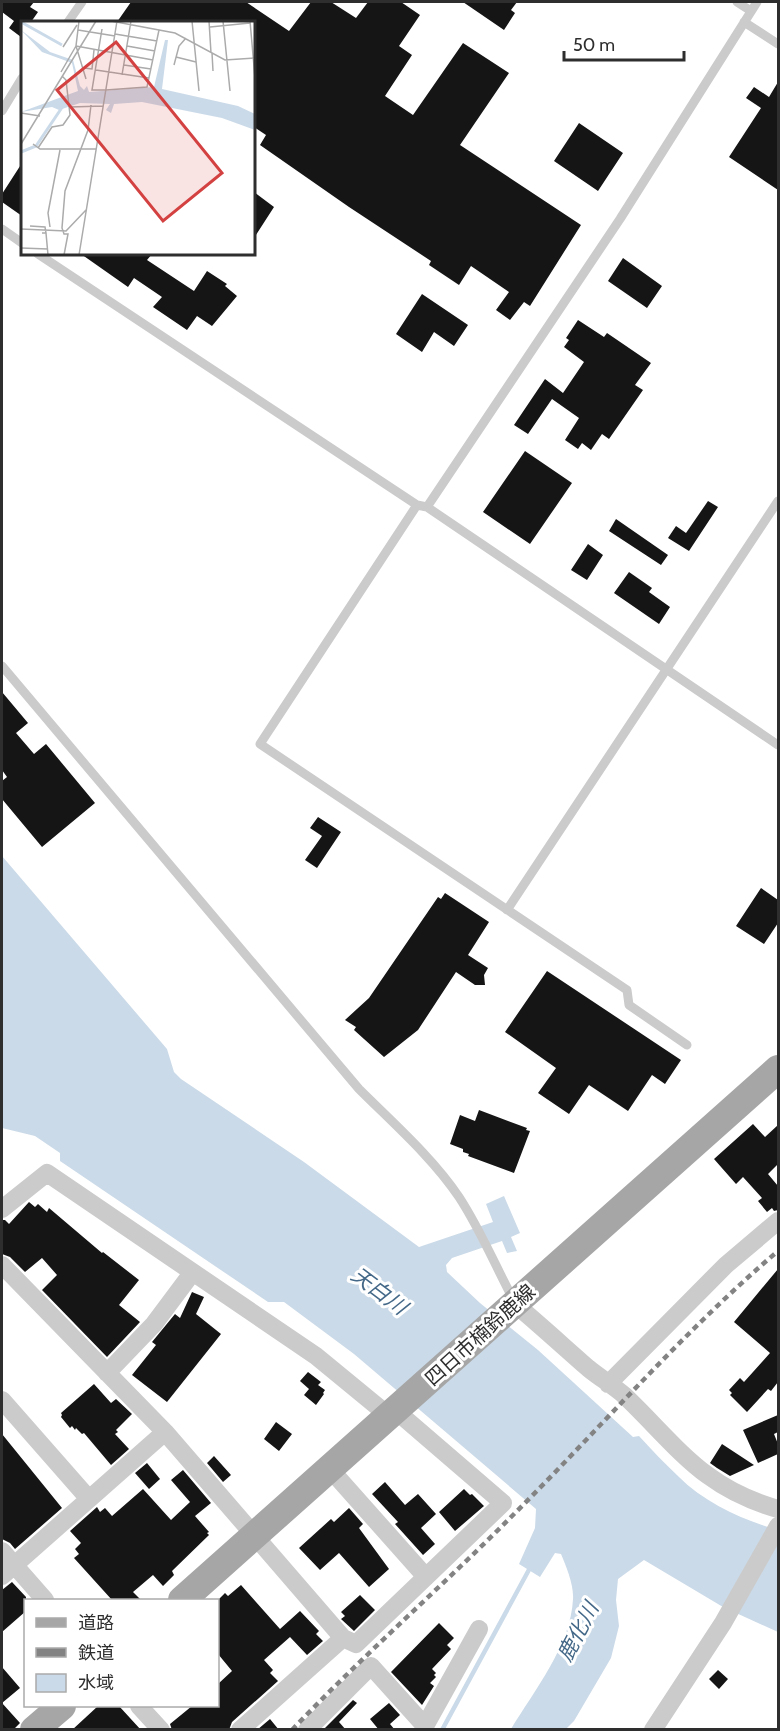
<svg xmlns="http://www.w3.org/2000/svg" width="780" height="1731" font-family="Cabin,'Noto Sans JP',sans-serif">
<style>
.water{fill:#cbdae8}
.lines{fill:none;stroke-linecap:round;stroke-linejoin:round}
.stream{stroke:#cbdae8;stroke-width:4.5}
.building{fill:#151515}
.service{stroke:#cbcbcb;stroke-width:9}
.minor{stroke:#cbcbcb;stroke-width:18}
.primary{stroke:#a6a6a6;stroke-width:28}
.rail{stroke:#838383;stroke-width:4.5;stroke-dasharray:6 4.5;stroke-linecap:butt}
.labels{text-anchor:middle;stroke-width:6;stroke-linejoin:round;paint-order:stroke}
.street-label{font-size:20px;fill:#2e2e2e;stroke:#fff}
.water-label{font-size:21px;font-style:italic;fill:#446888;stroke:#fff}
.inset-river{fill:none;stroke:#cbdae8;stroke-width:3}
.inset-road{fill:none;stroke:#ababab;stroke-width:1.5}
.view{fill:#d44141;fill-opacity:0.15;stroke:#d44141;stroke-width:3}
.inset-edge{fill:none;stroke:#2e2e2e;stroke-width:3}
</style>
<rect width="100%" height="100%" fill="#fff"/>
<path class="water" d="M 2,856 L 167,1049 L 174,1072 L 181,1079 L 304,1162 L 419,1247 L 493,1222 L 486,1204 L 504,1196 L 520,1233 L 511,1237 L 517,1251 L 507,1253 L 502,1241 L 452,1258 L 446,1265 L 447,1272 L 480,1303 L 538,1350 L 633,1437 L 639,1436 C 652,1450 665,1464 679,1477 C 705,1503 743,1520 778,1530 L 778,1632 L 723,1607 L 644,1560 L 618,1579 L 616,1600 L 619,1626 L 611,1658 L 574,1721 L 566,1729 L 511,1729 C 534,1691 571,1645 573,1599 C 574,1585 566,1566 561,1554 L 555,1553 L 540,1577 L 519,1564 L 535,1528 L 536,1509 L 354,1354 L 284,1302 L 268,1302 L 60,1161 L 60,1153 L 35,1136 L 2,1128 Z"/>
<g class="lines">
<path class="stream" d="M 442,1730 L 531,1566"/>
</g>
<path class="building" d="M 2,2 L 34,2 L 30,7 L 38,12 L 31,22 L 22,22 L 21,37 L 9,28 L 14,21 L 2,12 Z
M 131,2 L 246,2 L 289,31 L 311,2 L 331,2 L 356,18 L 368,2 L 401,2 L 420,15 L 399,46 L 412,55 L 385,96 L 413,115 L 463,43 L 509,73 L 460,145 L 581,225 L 530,306 L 524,302 L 510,320 L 496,310 L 509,292 L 471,266 L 459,285 L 429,265 L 431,261 L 349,207 L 260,145 L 266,135 L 254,127 L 254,22 L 117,22 Z
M 463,2 L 517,2 L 511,10 L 515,13 L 504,30 Z
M 778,82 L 778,190 L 729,157 L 761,108 L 746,98 L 754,87 L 769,97 Z
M 579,123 L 623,153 L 598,191 L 554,161 Z
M 22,163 L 22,216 L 2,202 L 2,194 Z
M 254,192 L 274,207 L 254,238 Z
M 81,254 L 152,254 L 147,260 L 194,291 L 207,271 L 227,284 L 225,286 L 237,296 L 212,326 L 197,316 L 187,330 L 153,307 L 162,297 L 134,278 L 128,287 Z
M 623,258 L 662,286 L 647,308 L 608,281 Z
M 422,294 L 468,325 L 454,346 L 434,332 L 422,352 L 396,334 Z
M 578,320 L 604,337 L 607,333 L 651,363 L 635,385 L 643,390 L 609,439 L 602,434 L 591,450 L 582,443 L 578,449 L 565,440 L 579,418 L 552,399 L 528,434 L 514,425 L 545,379 L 563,393 L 584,362 L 564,347 L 569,340 L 566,338 Z
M 525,451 L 572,483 L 530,544 L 483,512 Z
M 708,501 L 718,507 L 689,551 L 668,538 L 676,526 L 686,533 Z
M 616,519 L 668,555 L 661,565 L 609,531 Z
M 588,544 L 603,555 L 587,580 L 571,570 Z
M 629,572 L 652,588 L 649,592 L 670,607 L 659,624 L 614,593 Z
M 2,692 L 28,723 L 16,733 L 34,754 L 46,744 L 95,803 L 42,847 L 2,799 L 2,781 L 7,777 L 2,770 Z
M 318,817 L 341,832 L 317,868 L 305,860 L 322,836 L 310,828 Z
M 761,888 L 778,900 L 778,923 L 764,944 L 736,926 Z
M 445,893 L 489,922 L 468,955 L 488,968 L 484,975 L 485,985 L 475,985 L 456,972 L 418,1030 L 384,1057 L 354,1030 L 356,1027 L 345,1020 L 369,998 L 438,897 L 441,899 Z
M 547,971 L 681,1060 L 665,1084 L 652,1075 L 628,1111 L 589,1085 L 569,1114 L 538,1093 L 556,1068 L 505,1032 Z
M 479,1110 L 527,1128 L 526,1130 L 530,1131 L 514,1173 L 468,1156 L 469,1154 L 463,1152 L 463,1149 L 450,1144 L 460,1115 L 475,1121 Z
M 753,1124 L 765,1137 L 778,1125 L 778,1164 L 768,1174 L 778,1186 L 778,1210 L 774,1211 L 772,1208 L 767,1212 L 758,1201 L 762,1198 L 743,1177 L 736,1184 L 714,1159 Z
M 29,1202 L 35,1207 L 38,1204 L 47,1212 L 49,1208 L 102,1253 L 103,1252 L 139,1280 L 119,1305 L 140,1322 L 107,1357 L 42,1290 L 57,1275 L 42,1258 L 25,1272 L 10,1257 L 2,1254 L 2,1220 L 5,1220 L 9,1224 Z
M 778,1269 L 778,1382 L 771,1391 L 768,1389 L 747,1412 L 730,1395 L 732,1393 L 729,1390 L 740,1378 L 744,1382 L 770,1353 L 734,1322 Z
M 192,1292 L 204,1297 L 196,1314 L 221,1334 L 167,1402 L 132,1375 L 156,1345 L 152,1342 L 175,1314 L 180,1318 Z
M 308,1372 L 321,1382 L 318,1385 L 325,1390 L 323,1393 L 324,1394 L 316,1405 L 304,1395 L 309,1389 L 300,1381 Z
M 94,1384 L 111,1403 L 116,1399 L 132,1414 L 116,1430 L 118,1432 L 115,1434 L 129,1449 L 111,1465 L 84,1433 L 82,1434 L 76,1428 L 75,1430 L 72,1426 L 70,1428 L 61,1417 L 62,1415 L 61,1413 Z
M 778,1415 L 778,1432 L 774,1434 L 778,1444 L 778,1454 L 758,1463 L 743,1430 Z
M 276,1422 L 292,1434 L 279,1451 L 264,1439 Z
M 2,1434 L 62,1508 L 15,1549 L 10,1543 L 2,1539 Z
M 722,1444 L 754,1465 L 730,1476 L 717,1468 L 710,1463 Z
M 214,1456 L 231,1475 L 223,1482 L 207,1463 Z
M 147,1463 L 160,1479 L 149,1489 L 135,1473 Z
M 183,1470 L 211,1503 L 195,1516 L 209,1532 L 207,1533 L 209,1535 L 172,1571 L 174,1575 L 163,1586 L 153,1575 L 133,1592 L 141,1600 L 112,1600 L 74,1558 L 79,1554 L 75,1549 L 81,1543 L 70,1531 L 97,1507 L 100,1512 L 105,1508 L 112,1516 L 143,1489 L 171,1520 L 190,1502 L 171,1480 Z
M 385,1482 L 405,1505 L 418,1494 L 436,1514 L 421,1528 L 435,1544 L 423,1555 L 395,1524 L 398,1522 L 372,1494 Z
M 464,1489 L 470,1495 L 472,1494 L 484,1506 L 455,1531 L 439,1512 Z
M 349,1508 L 363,1524 L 359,1528 L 389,1569 L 369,1587 L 339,1553 L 320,1570 L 299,1548 L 331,1519 L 334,1522 Z
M 12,1582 L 26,1597 L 26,1611 L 2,1632 L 2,1590 Z
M 241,1585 L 280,1629 L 300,1611 L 319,1631 L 316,1634 L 323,1641 L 307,1655 L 290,1637 L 264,1660 L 273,1670 L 270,1673 L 278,1681 L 232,1722 L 229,1730 L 172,1730 L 170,1724 L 192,1706 L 218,1706 L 218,1684 L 232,1671 L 218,1654 L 218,1600 L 225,1593 L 228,1596 Z
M 360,1595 L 375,1610 L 354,1631 L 341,1619 L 345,1616 L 341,1612 Z
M 439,1623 L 454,1638 L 447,1645 L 451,1649 L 432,1669 L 436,1673 L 434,1675 L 436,1677 L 430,1683 L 434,1686 L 422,1705 L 391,1672 Z
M 2,1667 L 20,1688 L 2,1703 L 20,1723 L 13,1730 L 2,1730 Z
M 718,1670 L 728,1679 L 719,1689 L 709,1679 Z
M 353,1700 L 357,1703 L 339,1722 L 346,1730 L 323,1730 Z
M 389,1703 L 400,1715 L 390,1724 L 395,1730 L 379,1730 L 370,1719 Z
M 98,1706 L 119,1706 L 141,1730 L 72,1730 Z
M 270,1719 L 279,1730 L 257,1730 Z"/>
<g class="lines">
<path class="service" d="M 737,2 L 751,11
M 68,22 L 82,2
M 744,22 L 778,44
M 2,111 L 22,78
M 2,229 L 22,243
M 38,254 L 417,505 L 427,507 L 778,745
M 417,505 L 260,744 L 627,990 L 629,1005 L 687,1045
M 427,507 L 620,219 L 757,2
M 2,666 L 359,1089 C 393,1123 432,1157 459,1197 C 480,1229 495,1265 513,1299
M 507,910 L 778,501"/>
<path class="minor" d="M 2,1209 L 47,1173 L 316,1356 L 389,1416
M 2,1265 L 165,1432 L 343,1638 L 356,1644 L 503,1503 L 395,1410
M 515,1304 C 540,1325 564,1347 588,1368 C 600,1378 614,1386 625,1396 C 678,1447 703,1488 778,1509
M 107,1373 L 154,1324 L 192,1273
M 608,1384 L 726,1265 L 778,1221
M 2,1400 L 89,1499
M 330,1469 L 426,1577
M 2,1551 L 45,1600
M 2,1576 L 165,1432
M 139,1706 L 161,1730
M 240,1730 L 343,1638
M 307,1730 L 371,1666 L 425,1726
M 425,1730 L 425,1726 L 479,1629
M 653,1730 L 723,1623 L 778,1526"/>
<path class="primary" d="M 182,1600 L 778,1069
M 34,1730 L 62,1706"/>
<path class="rail" d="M 292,1730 C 364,1654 444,1585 517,1511 C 604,1424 685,1330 778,1251"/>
</g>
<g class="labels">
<g class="street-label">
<text transform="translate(480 1335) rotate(-42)" y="7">四日市楠鈴鹿線</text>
</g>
<g class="water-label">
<text transform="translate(379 1291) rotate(37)" y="7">天白川</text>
<text transform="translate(578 1632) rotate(-62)" y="7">鹿化川</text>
</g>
</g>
<g transform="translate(21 21)">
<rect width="234" height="234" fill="#fff"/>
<path d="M 0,9 L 29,31 L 52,39 L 59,65 L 63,69 L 66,65 L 68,71 L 133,66 L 144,19 L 147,19 L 141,68 L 217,85 L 234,93 L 234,109 L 201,97 L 121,81 L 93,83 L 90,92 L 85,89 L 89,83 L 59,82 L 38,89 L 31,86 L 0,91 L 57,70 L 51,42 L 21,31 Z" fill="#cbdae8"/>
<path class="inset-river" d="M 0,1 L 41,24M 0,131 L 15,125 L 42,85"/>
<path class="inset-road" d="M 58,0 L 55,25 L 65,58M 90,0 L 154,12 L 204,39 L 234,37M 171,0 L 178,70M 188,0 L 190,32M 202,0 L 209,70M 229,0 L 234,57M 189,6 L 229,2M 81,8 L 71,69 L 85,69M 57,9 L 94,15M 94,13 L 136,20M 55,25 L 132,39M 106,25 L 134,30M 42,26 L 56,4M 191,32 L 192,50M 155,36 L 175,41M 103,44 L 130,48M 153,44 L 158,25 L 165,17M 63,47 L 71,48 L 73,29M 75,49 L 128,57M 40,51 L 55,25M 101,54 L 110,0M 85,69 L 126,66 L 138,9M 49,86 L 82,85M 0,92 L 19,95M 0,123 L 75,0M 12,123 L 19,128 L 75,128M 17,127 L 31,106 L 42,104 L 49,94 L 45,59 L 41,55M 9,205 L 24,206 L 25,212M 29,206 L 27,192 L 39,129M 0,208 L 45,210 L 65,189M 21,212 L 25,212 L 27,234M 0,227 L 27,228M 43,234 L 47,213 L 43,213 L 41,207 L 44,170 L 67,109 L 70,84M 58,234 L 96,0"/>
<path class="view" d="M 95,21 L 201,152 L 142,200 L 36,69 Z"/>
<rect width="234" height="234" class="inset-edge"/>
</g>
<rect width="780" height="1731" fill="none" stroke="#2e2e2e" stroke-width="6"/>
<rect x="24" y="1599" width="195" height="108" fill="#ffffff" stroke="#ababab" stroke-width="1.5"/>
<rect x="36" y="1618" width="30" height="9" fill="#a6a6a6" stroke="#ababab" stroke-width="1.5"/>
<text x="78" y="1629" font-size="18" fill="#2e2e2e">道路</text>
<rect x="36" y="1648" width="30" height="9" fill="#838383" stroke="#ababab" stroke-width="1.5"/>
<text x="78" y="1659" font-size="18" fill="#2e2e2e">鉄道</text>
<rect x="36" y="1674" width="30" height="18" fill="#cbdae8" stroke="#ababab" stroke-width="1.5"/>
<text x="78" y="1689" font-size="18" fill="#2e2e2e">水域</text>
<path d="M564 51v9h120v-9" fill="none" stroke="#2e2e2e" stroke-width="3"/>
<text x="573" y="51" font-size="18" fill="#2e2e2e" stroke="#ffffff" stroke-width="4.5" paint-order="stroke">50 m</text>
</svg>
